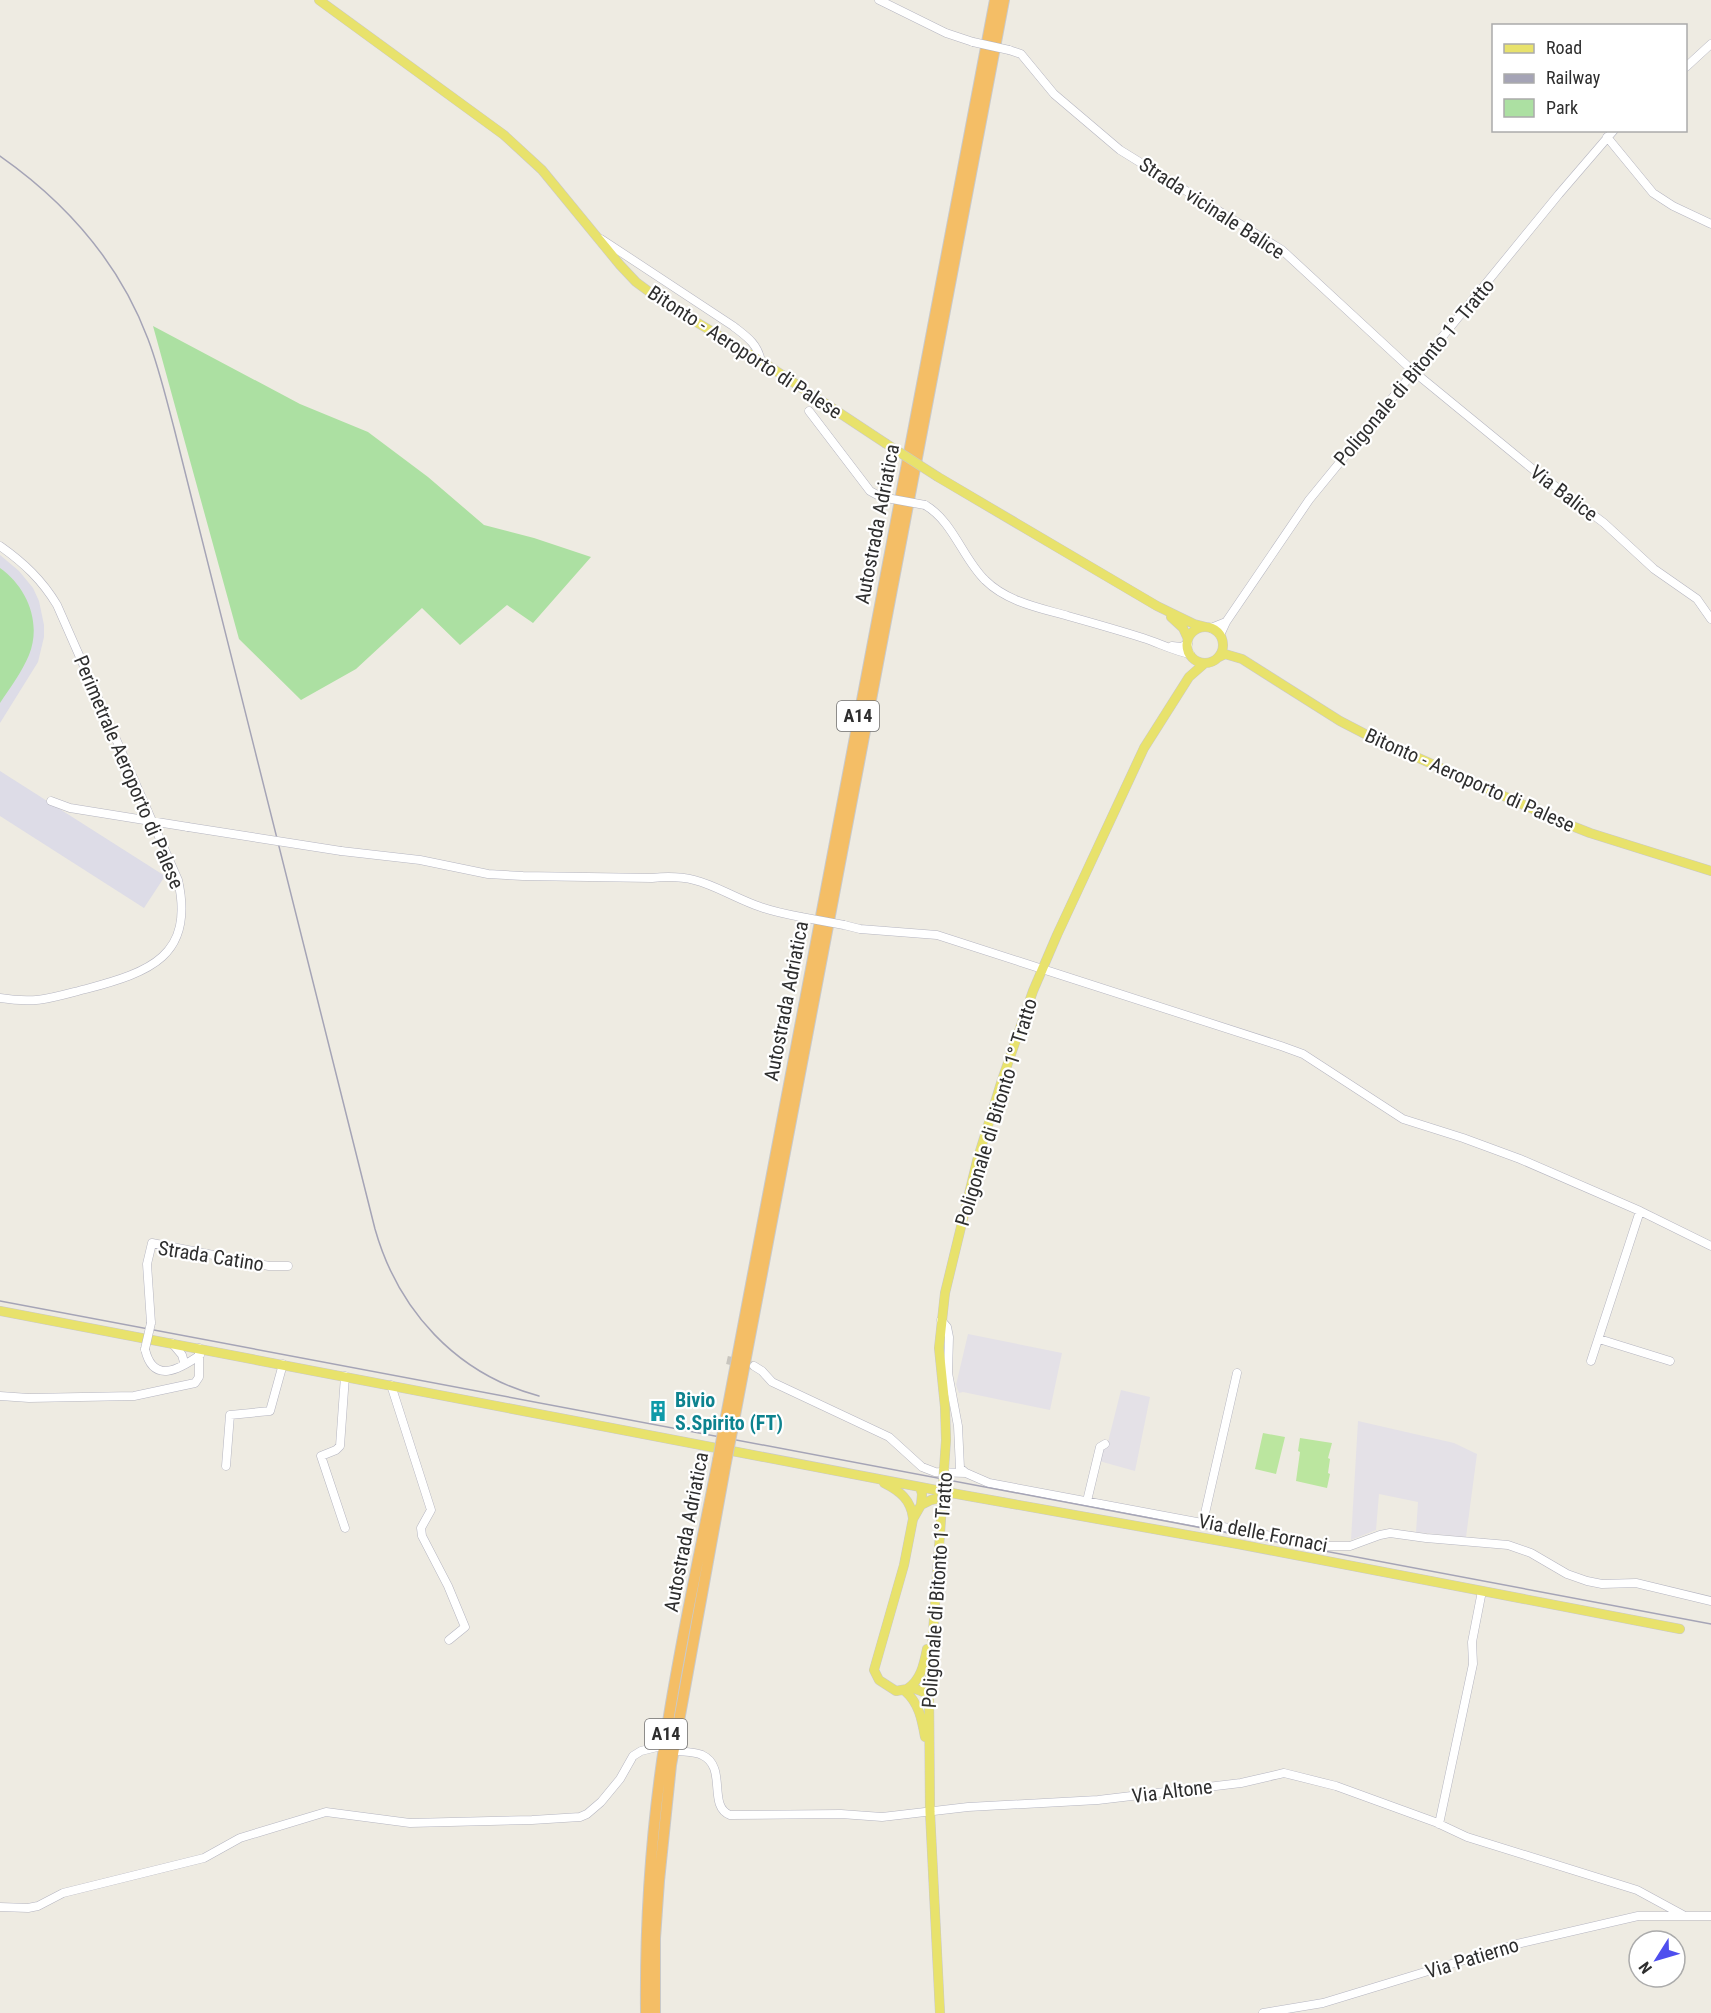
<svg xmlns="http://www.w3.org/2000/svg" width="1711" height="2013" font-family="'Roboto Condensed',sans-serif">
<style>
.industrial{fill:#e4e1e7}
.airport{fill:#dddce7}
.green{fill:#ace0a2}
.pitch{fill:#bbe69f}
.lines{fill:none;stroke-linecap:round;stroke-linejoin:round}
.minor-tunnel{stroke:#c8c5be;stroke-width:8;stroke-dasharray:8 4;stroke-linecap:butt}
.minor-casing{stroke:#b5b5c0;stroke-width:9}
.major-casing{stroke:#c9c9c9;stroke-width:10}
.highway-casing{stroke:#c9c9c9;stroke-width:12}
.minor{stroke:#fff;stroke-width:8}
.major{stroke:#e8e26c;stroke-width:9}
.highway{stroke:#f4be66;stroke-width:10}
.rail{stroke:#a5a4b6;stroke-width:1.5}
.minor-bridge-casing{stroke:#b5b5c0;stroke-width:9;stroke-linecap:butt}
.major-bridge-casing{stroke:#c9c9c9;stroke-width:10;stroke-linecap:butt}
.highway-bridge-casing{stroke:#c9c9c9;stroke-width:12;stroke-linecap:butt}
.minor-bridge{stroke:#fff;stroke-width:8}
.major-bridge{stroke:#e8e26c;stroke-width:9}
.highway-bridge{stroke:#f4be66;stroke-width:10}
.labels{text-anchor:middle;stroke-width:4.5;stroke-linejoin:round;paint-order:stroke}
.shield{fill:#fff;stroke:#6d6d6d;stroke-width:1.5}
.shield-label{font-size:18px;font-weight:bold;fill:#2e2e2e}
.street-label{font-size:20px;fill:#2e2e2e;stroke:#fff}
.culture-label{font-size:20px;font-weight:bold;fill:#0d838f;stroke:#fff;text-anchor:start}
</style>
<rect width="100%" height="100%" fill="#eeebe2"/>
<path class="industrial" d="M 968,1334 L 1062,1353 L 1050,1410 L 963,1392 L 959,1393 L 956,1385 Z
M 1121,1390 L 1150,1397 L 1135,1471 L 1099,1461 L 1101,1450 L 1107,1446 Z
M 1358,1421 L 1454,1443 L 1477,1454 L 1466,1537 L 1416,1532 L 1418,1502 L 1379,1494 L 1376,1530 L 1351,1540 Z"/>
<path class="airport" d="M 0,555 L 19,571 L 33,588 L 39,601 L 44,625 L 44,637 L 38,662 L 0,723 Z
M 0,771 L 165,876 L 144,908 L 0,816 Z"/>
<path class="green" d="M 153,326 L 300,404 L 368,432 L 428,477 L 484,525 L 534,538 L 591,557 L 533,623 L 507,605 L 460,645 L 422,608 L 356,669 L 301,700 L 239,639 Z
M 0,568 C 27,587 42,623 29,655 C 22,672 10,688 0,703 Z"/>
<path class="pitch" d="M 1263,1433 L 1285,1437 L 1276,1474 L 1255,1469 Z
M 1300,1438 L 1332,1443 L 1328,1458 L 1330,1459 L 1328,1473 L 1330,1474 L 1327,1488 L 1296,1481 L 1300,1452 L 1298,1451 Z"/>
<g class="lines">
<path class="minor-tunnel" d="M 727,1360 L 754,1366"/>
<defs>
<path id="minor" d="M 879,0 L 946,33 L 973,42
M 1009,50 L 1021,54 L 1054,94 L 1120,150 L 1282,250 L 1413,371 L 1535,471 L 1604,523 L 1654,569 L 1697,599 L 1711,619
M 1686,67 L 1711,44
M 1607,137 L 1653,193 L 1673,206 L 1711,224
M 601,239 L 733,326 C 747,337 757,343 761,361
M 809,411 L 870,491 L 881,497
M 925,505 C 953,521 963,559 985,580 C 1007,602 1040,608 1068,616 C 1093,623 1118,630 1143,638 C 1159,643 1174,651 1190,654
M 0,546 C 24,563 42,580 57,605 L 178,880 C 195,956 150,972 86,989 C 51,998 37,1004 0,998
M 1211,628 L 1226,622
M 1220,635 L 1226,622 L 1309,500 L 1559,194 L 1614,130
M 1172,646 L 1181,647 L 1188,644
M 51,801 L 70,808 L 188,827
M 341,851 L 420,860 L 488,874 L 523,876 L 652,878 C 700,873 714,889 755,905 C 770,911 785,914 801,917
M 844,925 L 860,929 L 937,935 L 1281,1046 L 1303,1054 L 1403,1119 L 1463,1138 L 1520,1159 L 1640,1211 L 1711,1246
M 941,1320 L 947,1327 L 949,1337 L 948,1373 L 958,1426 L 960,1468 L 966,1473 L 989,1483 L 1325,1546 L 1350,1546 L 1380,1535 L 1390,1533 L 1426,1538 L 1508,1545 L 1531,1553 L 1567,1574 L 1587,1581 L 1602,1584 L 1636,1583 L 1711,1601
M 151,1323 L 147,1264 L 152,1243 L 269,1266 L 288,1266
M 1599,1339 L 1670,1361
M 172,1343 L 182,1355 L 184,1362
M 145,1349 C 153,1385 180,1369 200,1355
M 1591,1361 L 1640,1211
M 754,1366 L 762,1371 L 772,1382 L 889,1437 L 922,1467 L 935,1472 L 966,1473
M 345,1376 L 340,1446 L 336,1450 L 321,1456 L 345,1528
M 391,1385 L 431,1510 L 421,1528 L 422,1536 L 448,1586 L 465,1627 L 449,1640
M 0,1396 L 29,1398 L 134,1396 L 195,1383 L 199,1377 L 199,1348
M 226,1466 L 230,1415 L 270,1411 L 283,1364
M 1087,1501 L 1100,1447 L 1105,1444
M 1203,1522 L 1237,1373
M 678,1751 C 686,1752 695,1752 702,1755 C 728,1767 707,1806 730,1815 L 841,1814 L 882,1817 L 968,1807 L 1098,1800 L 1241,1783 L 1284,1773 L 1336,1786 L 1435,1822 L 1467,1837 L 1637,1890 L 1683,1915
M 1439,1824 L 1473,1664 L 1472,1642 L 1482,1591
M 0,1907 L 28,1908 L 38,1906 L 63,1893 L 204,1858 L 240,1838 L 326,1812 L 410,1823 L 532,1820 L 580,1817 L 587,1814 L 601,1802 L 620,1779 L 633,1756 L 641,1751 L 657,1747
M 1263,2013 L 1323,2003 L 1517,1944 L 1638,1916 L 1711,1916"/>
<path id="major" d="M 319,0 L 504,135 L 542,170 L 620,265 L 636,282 L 663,302 L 761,361 L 885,443
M 938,477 L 1157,606 L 1194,624 L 1206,627
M 1171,617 L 1183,628 L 1188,639
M1187 645a18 18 0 1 1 36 0a18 18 0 1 1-36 0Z
M 1219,657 L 1225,654 L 1242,659 L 1340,721 L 1367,735 L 1562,822 L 1590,833 L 1711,871
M 0,1311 L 957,1494 L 1238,1544 L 1680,1629
M 944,1469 L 946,1440 L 945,1407 L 939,1348 L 945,1293 L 977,1161 L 1001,1083 L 1033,991 L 1057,935 L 1144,748 L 1189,677 L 1205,663
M 884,1483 C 900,1491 911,1500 913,1518
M 920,1487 L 922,1494 L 921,1505 L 913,1519 L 904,1565 L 874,1670 L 879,1680 L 896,1691 L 913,1688 L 929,1694
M 921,1505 L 931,1500 L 949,1496
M 907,1689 C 921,1680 924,1664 927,1649
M 905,1691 C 919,1703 922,1720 925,1737
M 940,2013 L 930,1812 L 929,1689 L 942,1505"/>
<path id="highway" d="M 732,1431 L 1004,0
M 723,1432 L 995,0
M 646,2013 C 645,1922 651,1831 665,1741 C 679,1647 700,1553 718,1460
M 655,2013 L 655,1938 L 659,1881 L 671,1765 L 726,1462"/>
</defs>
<use href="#minor" class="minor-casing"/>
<use href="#major" class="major-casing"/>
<use href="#highway" class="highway-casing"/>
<use href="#minor" class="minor"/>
<use href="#major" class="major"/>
<use href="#highway" class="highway"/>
<path class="rail" d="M 0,156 C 67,203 119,262 148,339 C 159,368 166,398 174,428 L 375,1229 C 398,1310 456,1374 539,1396
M 0,1301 L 1711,1624"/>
<defs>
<path id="minor-bridge" d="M 973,42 L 1009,50
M 881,497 L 925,505
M 188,827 L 341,851
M 801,917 L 844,925
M 145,1349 L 151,1323"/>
<path id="major-bridge" d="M 885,443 L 938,477
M 942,1505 L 944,1469"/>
<path id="highway-bridge" d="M 718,1460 L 723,1432
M 726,1462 L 732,1431"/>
</defs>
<use href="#minor-bridge" class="minor-bridge-casing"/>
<use href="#major-bridge" class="major-bridge-casing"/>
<use href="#highway-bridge" class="highway-bridge-casing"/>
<use href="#minor-bridge" class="minor-bridge"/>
<use href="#major-bridge" class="major-bridge"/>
<use href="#highway-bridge" class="highway-bridge"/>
</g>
<defs>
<symbol id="building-bare" viewBox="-9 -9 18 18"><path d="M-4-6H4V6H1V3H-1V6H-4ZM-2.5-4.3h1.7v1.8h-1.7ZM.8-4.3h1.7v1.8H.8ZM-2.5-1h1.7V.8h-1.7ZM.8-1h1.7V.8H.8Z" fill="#0f9aa8" stroke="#fff" stroke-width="2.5" paint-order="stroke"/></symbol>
</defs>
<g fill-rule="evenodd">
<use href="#building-bare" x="643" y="1396" width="30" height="30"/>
</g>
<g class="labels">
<g class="shield">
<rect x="837" y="701" width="42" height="30" rx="4.5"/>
<rect x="645" y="1719" width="42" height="30" rx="4.5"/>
</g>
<g class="shield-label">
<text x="858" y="722">A14</text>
<text x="666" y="1740">A14</text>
</g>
<g class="street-label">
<text transform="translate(1212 208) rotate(33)" y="7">Strada vicinale Balice</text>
<text transform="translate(745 352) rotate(33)" y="7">Bitonto - Aeroporto di Palese</text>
<text transform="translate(1414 372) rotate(-50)" y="7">Poligonale di Bitonto 1° Tratto</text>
<text transform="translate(1564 493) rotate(37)" y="7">Via Balice</text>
<text transform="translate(877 524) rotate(-79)" y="7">Autostrada Adriatica</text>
<text transform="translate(129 772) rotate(67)" y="7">Perimetrale Aeroporto di Palese</text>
<text transform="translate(1470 780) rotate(24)" y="7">Bitonto - Aeroporto di Palese</text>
<text transform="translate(786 1001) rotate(-79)" y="7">Autostrada Adriatica</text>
<text transform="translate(996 1112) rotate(-73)" y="7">Poligonale di Bitonto 1° Tratto</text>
<text transform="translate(211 1256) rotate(9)" y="7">Strada Catino</text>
<text transform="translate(686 1532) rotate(-79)" y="7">Autostrada Adriatica</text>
<text transform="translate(1263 1533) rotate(11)" y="7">Via delle Fornaci</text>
<text transform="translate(937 1590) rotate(-86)" y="7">Poligonale di Bitonto 1° Tratto</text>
<text transform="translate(1172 1791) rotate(-7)" y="7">Via Altone</text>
<text transform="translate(1472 1958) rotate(-17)" y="7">Via Patierno</text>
</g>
<g class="culture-label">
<text x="675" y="1407">Bivio<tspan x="675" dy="23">S.Spirito (FT)</tspan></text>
</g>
</g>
<rect x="1492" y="24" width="195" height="108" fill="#ffffff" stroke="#ababab" stroke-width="1.5"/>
<rect x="1504" y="44" width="30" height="9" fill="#e8e26c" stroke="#ababab" stroke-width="1.5"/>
<text x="1546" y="54" font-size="18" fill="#2e2e2e">Road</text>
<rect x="1504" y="74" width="30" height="9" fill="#a5a4b6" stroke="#ababab" stroke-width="1.5"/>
<text x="1546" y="84" font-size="18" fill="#2e2e2e">Railway</text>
<rect x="1504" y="99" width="30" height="18" fill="#ace0a2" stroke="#ababab" stroke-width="1.5"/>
<text x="1546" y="114" font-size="18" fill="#2e2e2e">Park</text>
<g transform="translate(1657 1959) rotate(233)"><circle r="28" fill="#ffffff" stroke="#ababab" stroke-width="1.5"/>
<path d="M0-4.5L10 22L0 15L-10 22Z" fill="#4e4eee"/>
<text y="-9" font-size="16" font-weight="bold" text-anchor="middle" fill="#2e2e2e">N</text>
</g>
</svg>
